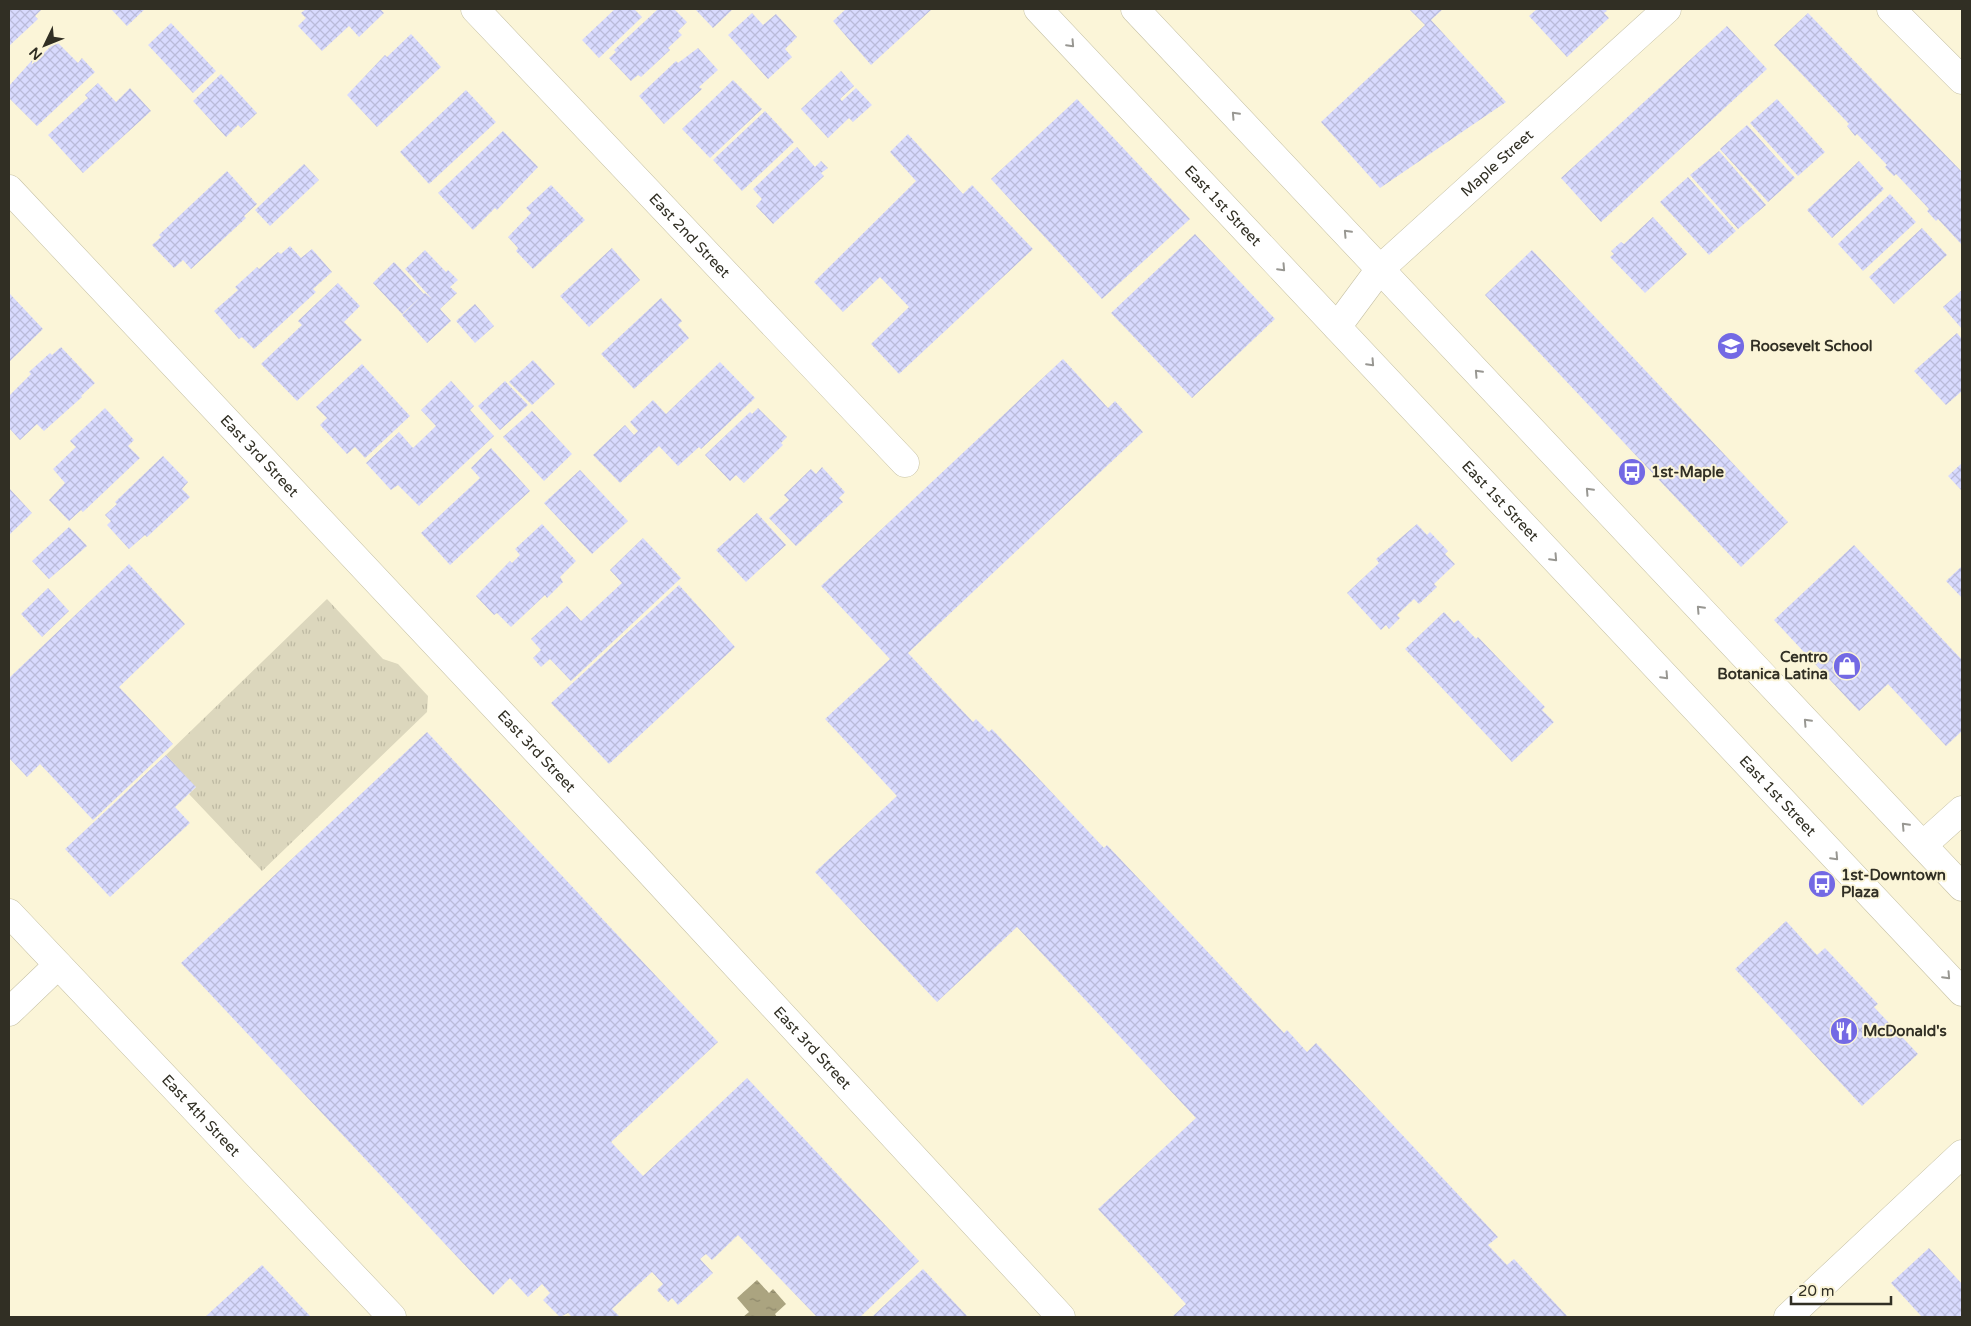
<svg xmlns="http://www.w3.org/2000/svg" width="1971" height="1326" font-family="'Varela Round',sans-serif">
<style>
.park{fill:url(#park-tufts)}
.water{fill:url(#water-ripples)}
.building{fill:url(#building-cross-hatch)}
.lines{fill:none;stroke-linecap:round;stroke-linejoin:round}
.minor-casing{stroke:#c5c0a4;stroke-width:29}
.tertiary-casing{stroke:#c5c0a4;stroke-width:29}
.secondary-casing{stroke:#c5c0a4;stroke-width:29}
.minor{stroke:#fff;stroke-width:28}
.tertiary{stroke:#fff;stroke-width:28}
.secondary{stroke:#fff;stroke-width:28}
.oneway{stroke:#989792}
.labels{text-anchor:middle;stroke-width:4;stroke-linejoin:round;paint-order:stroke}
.street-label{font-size:15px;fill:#312f24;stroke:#fbf5d8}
.poi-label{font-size:15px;font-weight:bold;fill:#312f24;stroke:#fbf5d8;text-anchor:start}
</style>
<defs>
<pattern id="park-tufts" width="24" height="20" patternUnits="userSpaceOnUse" patternTransform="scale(1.25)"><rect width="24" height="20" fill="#dcd7bd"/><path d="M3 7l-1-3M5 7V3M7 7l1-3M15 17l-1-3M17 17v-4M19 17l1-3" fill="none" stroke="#bdb9a2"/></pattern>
<pattern id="water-ripples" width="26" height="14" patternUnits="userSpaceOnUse" patternTransform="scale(1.25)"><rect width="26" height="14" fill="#aba480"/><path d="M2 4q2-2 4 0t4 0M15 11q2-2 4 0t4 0" fill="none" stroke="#8c8669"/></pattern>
<pattern id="building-cross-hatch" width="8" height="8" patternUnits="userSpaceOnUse" patternTransform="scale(1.25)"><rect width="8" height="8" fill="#d8dafe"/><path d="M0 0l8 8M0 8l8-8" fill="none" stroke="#babbda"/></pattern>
</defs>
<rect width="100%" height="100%" fill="#fbf5d8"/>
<path class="park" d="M 327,599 L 383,659 L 398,664 L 428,696 L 427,712 L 262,871 L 189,794 L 196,787 L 166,755 Z"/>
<path class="water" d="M 757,1280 L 769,1293 L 773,1289 L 786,1304 L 775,1314 L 777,1317 L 743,1317 L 749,1312 L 737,1298 Z"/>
<path class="building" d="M 9,9 L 42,9 L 35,16 L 38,19 L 9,46 Z
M 111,9 L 145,9 L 127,26 Z
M 306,9 L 380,9 L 384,13 L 359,37 L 349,26 L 322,51 L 298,26 L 306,18 L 301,13 Z
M 615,9 L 634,9 L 642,17 L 599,58 L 582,40 Z
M 658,9 L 674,9 L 687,22 L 678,31 L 682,35 L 668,48 L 670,50 L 641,77 L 638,75 L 631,81 L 609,58 L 616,52 L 614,50 Z
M 695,9 L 733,9 L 713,28 Z
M 846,9 L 932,9 L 871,65 L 833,21 Z
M 1409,9 L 1443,9 L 1431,20 L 1506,102 L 1380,188 L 1321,122 L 1425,25 Z
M 1537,9 L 1605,9 L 1607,11 L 1604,13 L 1609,18 L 1567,57 L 1529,16 Z
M 752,13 L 763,25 L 776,14 L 797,37 L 785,49 L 792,57 L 768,79 L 728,35 Z
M 1808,13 L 1962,172 L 1962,245 L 1938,219 L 1936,221 L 1927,211 L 1929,209 L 1896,174 L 1894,176 L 1885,167 L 1887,165 L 1857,134 L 1855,136 L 1847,126 L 1849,124 L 1774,45 Z
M 171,23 L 216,71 L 193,93 L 148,45 Z
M 1727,26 L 1767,69 L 1601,222 L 1561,178 Z
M 411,34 L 441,67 L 377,127 L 347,95 L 385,55 L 387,57 Z
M 56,41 L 78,63 L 82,58 L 95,72 L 37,126 L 9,98 L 9,86 L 35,57 L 37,60 Z
M 698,48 L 718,70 L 699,87 L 702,89 L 664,124 L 639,96 L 676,61 L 678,63 Z
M 841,71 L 854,86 L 840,99 L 842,101 L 856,88 L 872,105 L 853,122 L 849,118 L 828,138 L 801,109 Z
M 221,74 L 257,113 L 241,128 L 238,125 L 226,137 L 193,101 Z
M 733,80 L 762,109 L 710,158 L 682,129 Z
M 98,83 L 116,102 L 130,88 L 151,111 L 83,173 L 48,135 L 88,98 L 85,95 Z
M 466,90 L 496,122 L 429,184 L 400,152 Z
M 1077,99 L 1190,219 L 1102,299 L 991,179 Z
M 1777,99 L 1825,152 L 1798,176 L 1750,123 Z
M 765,111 L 794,142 L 742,191 L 713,160 Z
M 1747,125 L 1795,178 L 1768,202 L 1720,149 Z
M 503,131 L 538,167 L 497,210 L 495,208 L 473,230 L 438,193 Z
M 908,134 L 963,194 L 972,185 L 1033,249 L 899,374 L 871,344 L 909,307 L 880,277 L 843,312 L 814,282 L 916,181 L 890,152 Z
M 797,147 L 815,167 L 821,161 L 828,168 L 821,173 L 824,176 L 773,224 L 756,206 L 762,199 L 753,189 Z
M 1719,151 L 1766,205 L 1738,229 L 1690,175 Z
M 1859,161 L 1884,189 L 1832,238 L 1807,210 Z
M 304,164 L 319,180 L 270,226 L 255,210 Z
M 227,171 L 257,204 L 244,216 L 246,218 L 191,269 L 183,260 L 174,268 L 152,245 L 161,237 L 159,235 Z
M 1688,177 L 1736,231 L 1709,255 L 1660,202 Z
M 551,185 L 585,220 L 533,269 L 516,251 L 518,248 L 508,237 L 531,213 L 526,208 Z
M 1890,194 L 1916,222 L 1863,271 L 1838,244 Z
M 1653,217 L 1687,254 L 1645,293 L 1610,257 L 1614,254 L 1611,251 L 1621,242 L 1624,244 Z
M 1922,228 L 1947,255 L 1894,304 L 1869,277 Z
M 1195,234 L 1275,319 L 1192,398 L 1111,313 Z
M 290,246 L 301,258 L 312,249 L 332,272 L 313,289 L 316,292 L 254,349 L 242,337 L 239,339 L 214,311 L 238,290 L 235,287 L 257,267 L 259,269 L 278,252 L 281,254 Z
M 612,248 L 640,280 L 589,327 L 560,296 Z
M 425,250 L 446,272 L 448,270 L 458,280 L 450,287 L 457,293 L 440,309 L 451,321 L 427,343 L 402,315 L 425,293 L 432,299 L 405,269 Z
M 1532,250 L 1788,522 L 1741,567 L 1485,295 Z
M 394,262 L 424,294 L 402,314 L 373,283 Z
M 338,283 L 360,306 L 344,322 L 362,340 L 297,401 L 261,364 L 302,325 L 298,321 Z
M 1962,290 L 1962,329 L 1943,307 Z
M 10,294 L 43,329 L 9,362 L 9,295 Z
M 661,298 L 682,321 L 678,325 L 689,338 L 634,389 L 601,354 Z
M 475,304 L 494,326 L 475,343 L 456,321 Z
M 1957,333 L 1962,339 L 1962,391 L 1946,405 L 1914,371 Z
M 61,347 L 95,383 L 81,396 L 82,397 L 44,431 L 37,424 L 20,440 L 9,428 L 9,396 L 31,374 L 29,372 L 50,353 L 52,355 Z
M 1063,359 L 1108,408 L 1115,401 L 1143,432 L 908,653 L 973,722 L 976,719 L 989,732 L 992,729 L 1104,848 L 1107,845 L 1284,1033 L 1287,1030 L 1307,1052 L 1316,1043 L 1498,1237 L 1488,1245 L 1507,1265 L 1514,1259 L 1568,1317 L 1172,1317 L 1186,1304 L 1098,1209 L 1196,1118 L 1017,927 L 937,1002 L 815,872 L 897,796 L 825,719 L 890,659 L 821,586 Z
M 533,360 L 555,384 L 532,405 L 509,382 Z
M 720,362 L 755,398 L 701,449 L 699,447 L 678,466 L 659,446 L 620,483 L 593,455 L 625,425 L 634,435 L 638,431 L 630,422 L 653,400 L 666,414 Z
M 362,364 L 410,416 L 365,458 L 355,447 L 347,454 L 320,425 L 327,418 L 316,407 Z
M 451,381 L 474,406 L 470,410 L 494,436 L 419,506 L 398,485 L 391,490 L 366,463 L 399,432 L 413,448 L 436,426 L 421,410 Z
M 505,381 L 528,405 L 500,430 L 478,406 Z
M 105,408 L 134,440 L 128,446 L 140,458 L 83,512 L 81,510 L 69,521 L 49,500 L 65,483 L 53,469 L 76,447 L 70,441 Z
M 758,408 L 787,437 L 781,443 L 783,445 L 744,483 L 736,475 L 730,481 L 705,455 L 750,412 L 752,414 Z
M 532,411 L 572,454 L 544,481 L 503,437 Z
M 491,448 L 530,491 L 450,565 L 421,533 L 480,478 L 471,468 Z
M 163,456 L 188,482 L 182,489 L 190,497 L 147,537 L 145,535 L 129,549 L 107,525 L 111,521 L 105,515 L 117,504 L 115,502 Z
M 1962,463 L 1962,491 L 1948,476 Z
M 822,467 L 845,492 L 839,498 L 843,502 L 796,546 L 769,518 L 789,500 L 784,495 L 811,469 L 816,474 Z
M 580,470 L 628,521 L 592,554 L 544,503 Z
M 9,488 L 32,513 L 9,535 Z
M 757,513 L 786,545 L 746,582 L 716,550 Z
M 542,524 L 576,561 L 560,577 L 563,582 L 547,598 L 545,595 L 511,627 L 497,613 L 494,615 L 476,596 L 510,561 L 512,563 L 520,555 L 515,549 Z
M 1417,524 L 1427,535 L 1430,532 L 1448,551 L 1445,554 L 1455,564 L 1434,584 L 1437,587 L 1419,604 L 1414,599 L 1397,615 L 1400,618 L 1389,629 L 1386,625 L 1381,630 L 1347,593 L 1379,563 L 1376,559 Z
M 69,527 L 87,546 L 49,579 L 32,561 Z
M 643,538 L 681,578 L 571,681 L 550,659 L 541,667 L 533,658 L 541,650 L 531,639 L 567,606 L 581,621 L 622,583 L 610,570 Z
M 1854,545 L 1962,660 L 1962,731 L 1946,746 L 1888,684 L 1859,711 L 1774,620 Z
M 129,564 L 185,624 L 119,687 L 173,744 L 93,820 L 40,764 L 27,777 L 9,758 L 9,678 Z
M 1962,566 L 1962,598 L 1946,581 Z
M 679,585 L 735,647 L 609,764 L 551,703 Z
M 48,588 L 69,611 L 42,637 L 21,614 Z
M 1444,612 L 1454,623 L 1458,620 L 1476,639 L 1478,637 L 1545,707 L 1542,710 L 1554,722 L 1512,762 L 1405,649 Z
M 427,732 L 718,1042 L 611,1142 L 643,1176 L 747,1078 L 919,1261 L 860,1317 L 817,1317 L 738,1235 L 712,1260 L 706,1254 L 700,1259 L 713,1273 L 678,1305 L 672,1298 L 668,1302 L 657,1290 L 663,1284 L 652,1272 L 612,1309 L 620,1317 L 572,1317 L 568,1313 L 560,1317 L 543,1300 L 550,1293 L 542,1284 L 528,1297 L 510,1278 L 493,1295 L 181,963 Z
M 166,755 L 196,787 L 175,807 L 190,823 L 110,897 L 65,849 Z
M 1786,921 L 1817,955 L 1825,948 L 1878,1004 L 1874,1007 L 1918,1054 L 1862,1106 L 1735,969 Z
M 1929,1248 L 1962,1284 L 1962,1317 L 1922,1317 L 1891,1283 Z
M 262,1265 L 311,1317 L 205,1317 Z
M 923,1269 L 968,1317 L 872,1317 Z"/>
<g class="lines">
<defs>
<g id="minor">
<path id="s1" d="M 475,9 L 905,463"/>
<path d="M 1891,9 L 1962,80"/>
<path id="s2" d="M 1337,327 L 1380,269 L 1667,9"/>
<path d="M 1923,845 L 1962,810"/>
<path d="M 9,1012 L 58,965"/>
<path d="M 1788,1317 L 1962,1154"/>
</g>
<g id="tertiary">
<path id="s3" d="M 9,189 L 636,857 L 1061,1317"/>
</g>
<g id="secondary">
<path id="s4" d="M 1038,9 L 1962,992"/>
<path d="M 1135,9 L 1962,887"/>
<path id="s5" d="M 9,913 L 392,1317"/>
</g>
</defs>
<use href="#minor" class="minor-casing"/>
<use href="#tertiary" class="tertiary-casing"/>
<use href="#secondary" class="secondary-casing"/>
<use href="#minor" class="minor"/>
<use href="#tertiary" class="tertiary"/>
<use href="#secondary" class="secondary"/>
</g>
<defs><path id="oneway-chevron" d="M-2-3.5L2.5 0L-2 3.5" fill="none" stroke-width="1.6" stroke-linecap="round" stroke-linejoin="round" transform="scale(1.25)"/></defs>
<g class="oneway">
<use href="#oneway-chevron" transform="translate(1071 44) rotate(47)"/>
<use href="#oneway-chevron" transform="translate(1235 115) rotate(-133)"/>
<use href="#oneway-chevron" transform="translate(1347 233) rotate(-133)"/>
<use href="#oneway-chevron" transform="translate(1282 268) rotate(47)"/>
<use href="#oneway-chevron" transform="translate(1371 363) rotate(47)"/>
<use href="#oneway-chevron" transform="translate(1478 373) rotate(-133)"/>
<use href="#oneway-chevron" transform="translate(1589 491) rotate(-133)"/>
<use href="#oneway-chevron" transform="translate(1554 558) rotate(47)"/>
<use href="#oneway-chevron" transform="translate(1700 609) rotate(-133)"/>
<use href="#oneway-chevron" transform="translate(1665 676) rotate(47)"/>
<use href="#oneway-chevron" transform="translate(1807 722) rotate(-133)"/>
<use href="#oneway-chevron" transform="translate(1905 826) rotate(-133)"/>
<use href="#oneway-chevron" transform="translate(1835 857) rotate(47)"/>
<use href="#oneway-chevron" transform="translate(1947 976) rotate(47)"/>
</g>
<defs>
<symbol id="school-disc" viewBox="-11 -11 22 22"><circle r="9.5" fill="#7369e4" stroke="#fbf5d8"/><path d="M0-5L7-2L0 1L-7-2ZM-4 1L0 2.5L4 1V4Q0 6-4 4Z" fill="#fff"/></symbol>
<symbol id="bus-disc" viewBox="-11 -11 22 22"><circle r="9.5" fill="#7369e4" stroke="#fbf5d8"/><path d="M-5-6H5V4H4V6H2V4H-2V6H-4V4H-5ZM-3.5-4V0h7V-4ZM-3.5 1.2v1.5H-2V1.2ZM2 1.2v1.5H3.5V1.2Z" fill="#fff"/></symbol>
<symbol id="shop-disc" viewBox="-11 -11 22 22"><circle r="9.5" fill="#7369e4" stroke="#fbf5d8"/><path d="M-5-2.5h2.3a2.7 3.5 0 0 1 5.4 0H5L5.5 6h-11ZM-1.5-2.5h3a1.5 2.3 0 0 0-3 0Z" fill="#fff"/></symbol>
<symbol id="restaurant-disc" viewBox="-11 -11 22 22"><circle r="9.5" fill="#7369e4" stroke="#fbf5d8"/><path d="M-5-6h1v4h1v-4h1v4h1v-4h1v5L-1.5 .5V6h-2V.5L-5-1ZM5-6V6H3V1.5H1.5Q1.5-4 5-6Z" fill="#fff"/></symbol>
</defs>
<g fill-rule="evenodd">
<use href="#school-disc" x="1715" y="330" width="32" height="32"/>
<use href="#bus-disc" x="1616" y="456" width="32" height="32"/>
<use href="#shop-disc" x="1831" y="650" width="32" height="32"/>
<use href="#bus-disc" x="1806" y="868" width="32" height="32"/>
<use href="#restaurant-disc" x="1828" y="1015" width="32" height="32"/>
</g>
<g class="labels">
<g class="street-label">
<text dy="5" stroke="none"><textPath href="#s2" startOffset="230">Maple Street</textPath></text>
<text dy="5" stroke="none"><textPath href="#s4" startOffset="270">East 1st Street</textPath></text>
<text dy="5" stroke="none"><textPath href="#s1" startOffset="312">East 2nd Street</textPath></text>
<text dy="5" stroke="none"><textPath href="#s3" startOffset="366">East 3rd Street</textPath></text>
<text dy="5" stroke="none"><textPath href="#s4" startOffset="675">East 1st Street</textPath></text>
<text dy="5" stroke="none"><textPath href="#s3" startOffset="771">East 3rd Street</textPath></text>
<text dy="5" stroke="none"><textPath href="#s4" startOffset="1080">East 1st Street</textPath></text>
<text dy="5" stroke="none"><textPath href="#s3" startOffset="1176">East 3rd Street</textPath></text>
<text dy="5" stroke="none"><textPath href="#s5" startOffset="279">East 4th Street</textPath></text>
</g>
<g class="poi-label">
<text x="1750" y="351">Roosevelt School</text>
<text x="1651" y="477">1st-Maple</text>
<text x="1828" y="662" text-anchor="end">Centro<tspan x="1828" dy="17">Botanica Latina</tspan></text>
<text x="1841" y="880">1st-Downtown<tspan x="1841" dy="17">Plaza</tspan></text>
<text x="1863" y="1036">McDonald's</text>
</g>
</g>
<rect width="1971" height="1326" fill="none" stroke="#312f24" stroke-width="20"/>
<g transform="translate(45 45) rotate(227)" stroke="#fbf5d8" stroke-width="4" paint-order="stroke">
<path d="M0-4L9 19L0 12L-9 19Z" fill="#312f24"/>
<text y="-8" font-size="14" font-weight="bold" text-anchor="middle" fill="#312f24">N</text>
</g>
<path d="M1791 1296v8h100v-8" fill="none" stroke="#312f24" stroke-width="2.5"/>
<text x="1798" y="1296" font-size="15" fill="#312f24" stroke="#fbf5d8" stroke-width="4" paint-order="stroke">20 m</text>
</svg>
